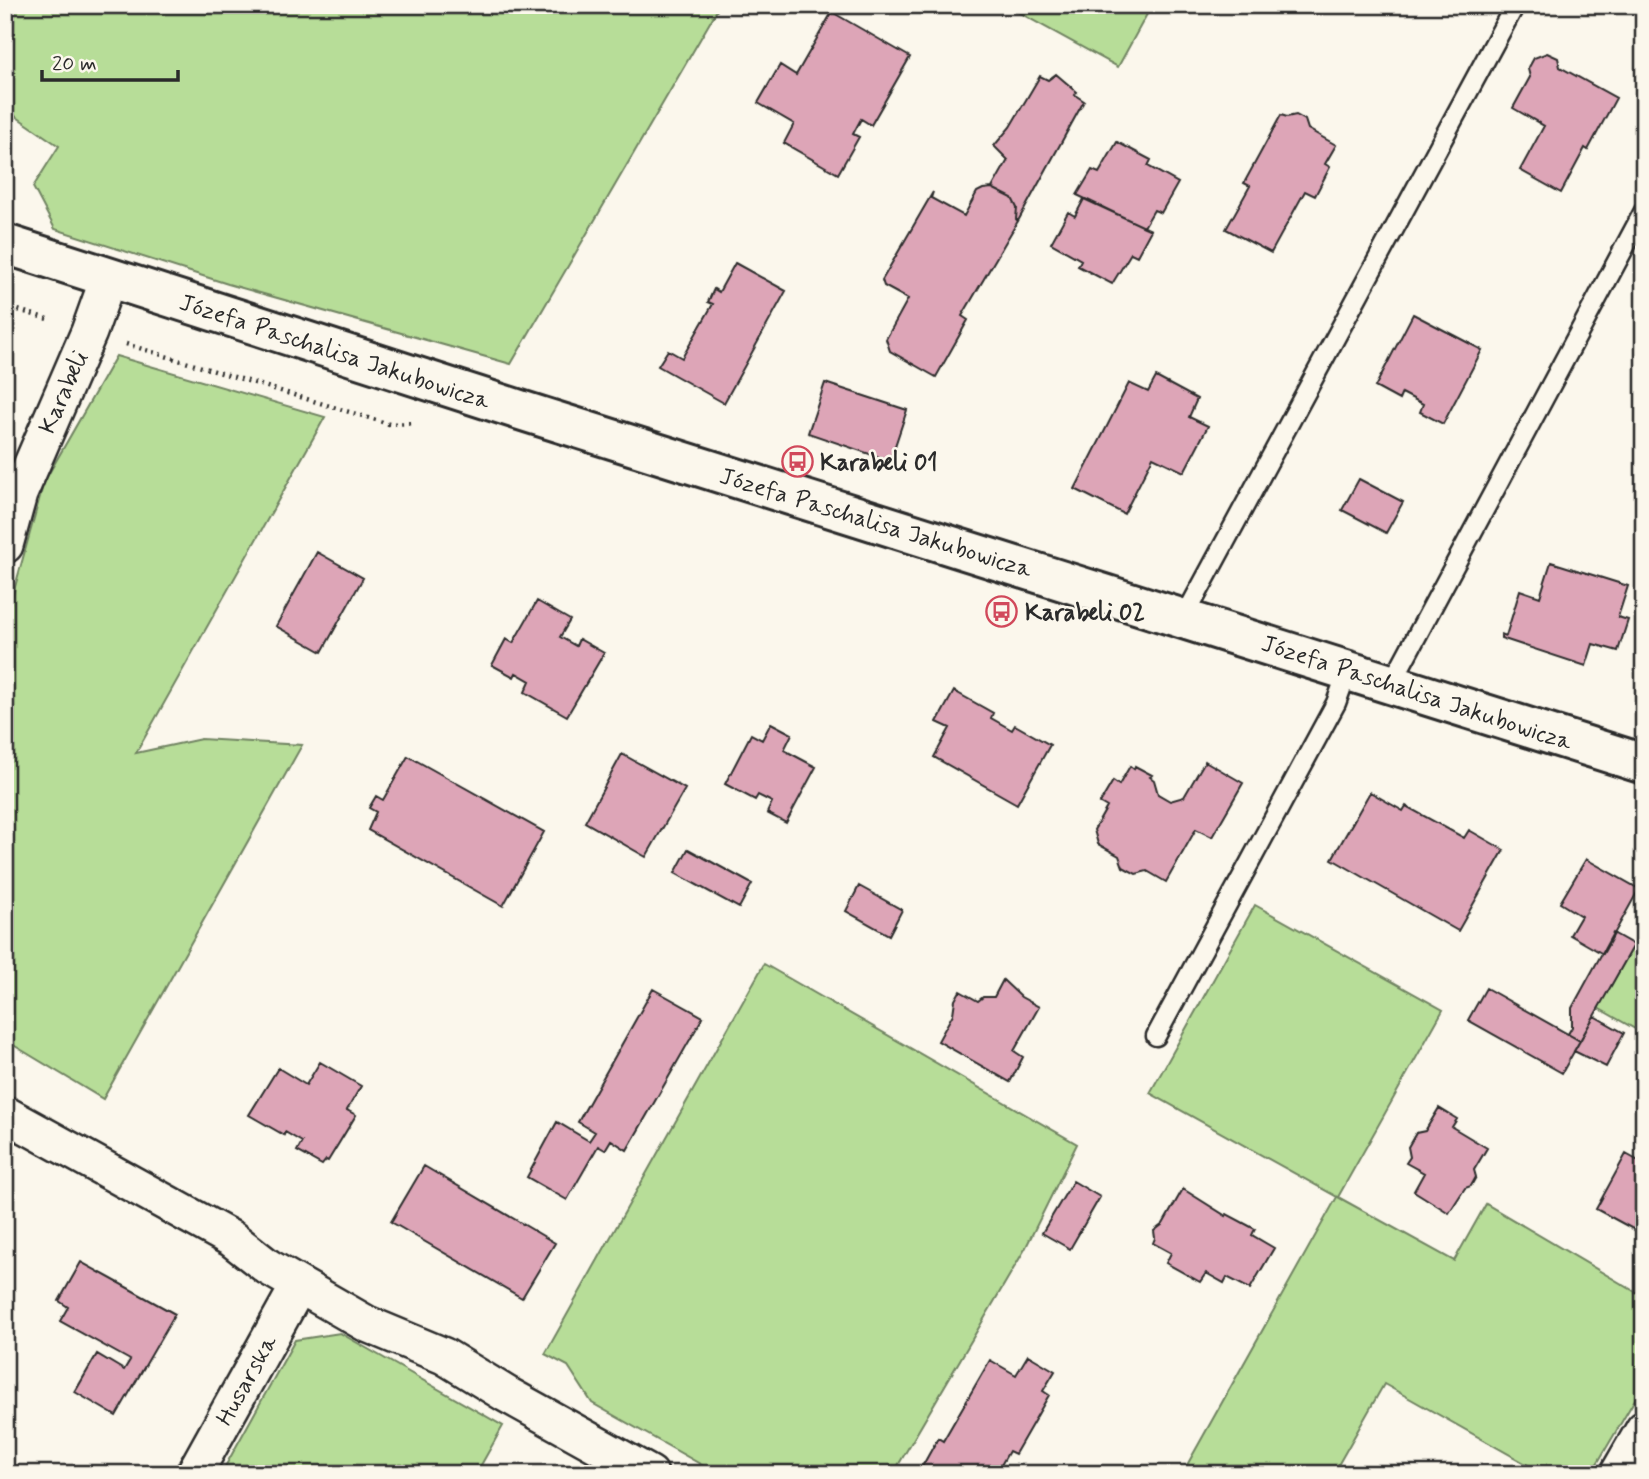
<svg xmlns="http://www.w3.org/2000/svg" width="1649" height="1479" font-family="Mynerve,sans-serif">
<style>
.green{fill:#b7dd98;stroke:#718462;stroke-width:2}
.building{fill:#dda5b7;stroke:#2b2b2b;stroke-width:2}
.lines{fill:none;stroke-linecap:round;stroke-linejoin:round}
.lane-casing{stroke:#2b2b2b;stroke-width:23}
.street-casing{stroke:#2b2b2b;stroke-width:40}
.secondary-casing{stroke:#2b2b2b;stroke-width:44}
.path{stroke:#2b2b2b;stroke-width:4.5;stroke-dasharray:2 5;stroke-linecap:butt}
.lane{stroke:#fbf7ec;stroke-width:18}
.street{stroke:#fbf7ec;stroke-width:35}
.secondary{stroke:#fbf7ec;stroke-width:38}
.labels{text-anchor:middle;stroke-width:5;stroke-linejoin:round;paint-order:stroke}
.street-label{font-size:24px;fill:#2b2b2b;stroke:#fbf7ec}
.poi-label{font-size:24px;font-weight:bold;fill:#2b2b2b;stroke:#fbf7ec;text-anchor:start}
</style>
<rect width="100%" height="100%" fill="#fbf7ec"/>
<filter id="ink" filterUnits="userSpaceOnUse"><feTurbulence type="fractalNoise" baseFrequency=".0143" numOctaves="2"/><feDisplacementMap in="SourceGraphic" scale="14" xChannelSelector="R" yChannelSelector="G"/><feConvolveMatrix kernelMatrix="1 2 1 2 8 2 1 2 1" color-interpolation-filters="sRGB"/></filter>
<g filter="url(#ink)">
<path class="green" d="M 5,5 L 720,5 L 511,364 L 228,284 L 55,229 L 33,187 L 59,146 L 5,109 Z
M 1005,5 L 1152,5 L 1118,67 Z
M 116,356 L 325,417 L 136,753 L 201,739 L 302,745 L 103,1099 L 5,1040 L 5,623 L 44,482 Z
M 1255,905 L 1443,1010 L 1338,1197 L 1454,1261 L 1486,1204 L 1644,1297 L 1644,1384 L 1591,1474 L 1544,1474 L 1384,1384 L 1333,1474 L 1182,1474 L 1337,1197 L 1150,1093 Z
M 1644,928 L 1644,1034 L 1598,1008 Z
M 764,964 L 1077,1144 L 1025,1249 L 893,1474 L 718,1474 L 592,1403 L 568,1366 L 545,1354 Z
M 340,1333 L 503,1426 L 476,1474 L 221,1474 L 295,1340 Z"/>
<path class="building" d="M 832,12 L 910,57 L 871,125 L 861,119 L 853,134 L 859,137 L 838,174 L 784,143 L 794,124 L 758,103 L 780,65 L 796,75 Z
M 1547,53 L 1558,58 L 1560,67 L 1616,98 L 1588,150 L 1585,148 L 1561,193 L 1520,170 L 1544,126 L 1513,108 L 1530,77 L 1528,69 L 1534,58 Z
M 1056,74 L 1077,92 L 1075,95 L 1084,101 L 1018,221 L 1016,219 L 1017,208 L 1012,198 L 992,188 L 1008,160 L 994,146 L 1010,127 L 1040,76 L 1048,80 Z
M 1281,115 L 1287,117 L 1296,115 L 1305,120 L 1308,129 L 1336,145 L 1325,164 L 1330,167 L 1315,196 L 1305,191 L 1271,253 L 1226,229 L 1250,186 L 1244,183 Z
M 1117,142 L 1151,160 L 1148,166 L 1178,183 L 1161,213 L 1154,210 L 1144,227 L 1077,195 L 1092,170 L 1099,173 Z
M 992,188 L 1012,198 L 1017,208 L 1016,219 L 1018,221 L 962,316 L 968,320 L 936,377 L 890,351 L 886,339 L 908,299 L 884,286 L 882,280 L 933,192 L 931,198 L 964,216 L 977,192 L 983,189 Z
M 1084,199 L 1151,230 L 1137,256 L 1131,253 L 1112,284 L 1078,266 L 1081,260 L 1051,243 L 1068,212 L 1075,216 Z
M 735,263 L 786,291 L 724,403 L 658,366 L 668,350 L 682,358 L 713,304 L 708,302 L 714,289 L 719,292 Z
M 1413,314 L 1482,350 L 1443,424 L 1420,412 L 1423,404 L 1402,393 L 1399,400 L 1375,387 Z
M 1156,377 L 1197,399 L 1189,417 L 1208,426 L 1184,472 L 1153,457 L 1124,514 L 1075,489 L 1129,383 L 1148,392 Z
M 825,383 L 907,410 L 890,461 L 808,433 Z
M 1359,479 L 1403,502 L 1386,533 L 1342,510 Z
M 317,552 L 363,578 L 322,652 L 276,626 Z
M 1551,562 L 1628,586 L 1618,617 L 1628,620 L 1618,651 L 1593,644 L 1586,666 L 1501,638 L 1501,634 L 1506,636 L 1520,590 L 1540,597 Z
M 537,601 L 570,620 L 560,637 L 576,646 L 579,639 L 604,653 L 567,716 L 525,692 L 530,681 L 516,673 L 514,677 L 492,665 L 506,639 L 513,643 Z
M 954,691 L 993,713 L 991,718 L 1012,730 L 1015,725 L 1050,745 L 1017,804 L 934,757 L 950,728 L 937,722 Z
M 771,723 L 792,734 L 784,750 L 816,767 L 786,823 L 767,813 L 772,802 L 758,795 L 755,800 L 725,784 L 751,734 L 762,740 Z
M 622,754 L 685,789 L 646,857 L 585,822 Z
M 408,756 L 544,832 L 503,906 L 368,830 L 376,812 L 369,808 L 376,796 L 383,800 Z
M 1205,761 L 1243,783 L 1212,837 L 1196,829 L 1166,882 L 1147,871 L 1136,874 L 1123,867 L 1119,856 L 1098,844 L 1094,830 L 1107,807 L 1100,803 L 1113,781 L 1119,785 L 1130,766 L 1134,769 L 1135,766 L 1152,775 L 1150,777 L 1154,780 L 1158,794 L 1170,801 L 1184,797 Z
M 1370,792 L 1403,811 L 1406,806 L 1464,838 L 1469,830 L 1504,850 L 1458,931 L 1332,859 Z
M 688,849 L 752,884 L 739,908 L 675,873 Z
M 1586,859 L 1639,889 L 1603,954 L 1570,935 L 1581,916 L 1560,903 Z
M 859,886 L 902,910 L 889,935 L 846,911 Z
M 1613,933 L 1634,945 L 1580,1041 L 1568,1034 L 1572,1027 L 1572,1008 Z
M 1003,980 L 1021,997 L 1039,1007 L 1014,1051 L 1023,1057 L 1010,1082 L 938,1041 L 953,1014 L 955,1000 L 960,991 L 978,1001 L 983,997 L 994,997 Z
M 1486,988 L 1580,1041 L 1562,1073 L 1468,1020 Z
M 653,989 L 703,1017 L 627,1150 L 611,1140 L 605,1150 L 598,1146 L 567,1200 L 527,1177 L 557,1122 L 589,1141 L 595,1132 L 578,1122 Z
M 1594,1016 L 1624,1033 L 1606,1067 L 1574,1051 Z
M 320,1062 L 361,1086 L 347,1110 L 356,1115 L 328,1161 L 326,1160 L 322,1165 L 297,1151 L 302,1142 L 285,1132 L 284,1135 L 249,1115 L 278,1068 L 306,1085 Z
M 1439,1108 L 1457,1119 L 1452,1127 L 1487,1148 L 1474,1170 L 1476,1177 L 1471,1186 L 1465,1188 L 1449,1213 L 1414,1191 L 1424,1173 L 1406,1163 L 1410,1157 L 1408,1147 L 1416,1133 L 1425,1131 Z
M 1626,1154 L 1644,1164 L 1644,1235 L 1596,1209 Z
M 424,1166 L 555,1243 L 522,1298 L 391,1222 Z
M 1073,1181 L 1100,1197 L 1070,1249 L 1042,1233 Z
M 1183,1189 L 1226,1216 L 1227,1214 L 1255,1229 L 1252,1235 L 1274,1248 L 1250,1289 L 1227,1277 L 1224,1283 L 1206,1273 L 1200,1282 L 1166,1263 L 1171,1253 L 1153,1243 L 1155,1238 L 1154,1231 L 1163,1224 Z
M 81,1262 L 175,1314 L 116,1416 L 75,1392 L 97,1354 L 124,1370 L 130,1360 L 60,1321 L 68,1307 L 59,1301 Z
M 1028,1355 L 1055,1371 L 1043,1391 L 1049,1395 L 1015,1454 L 1009,1451 L 996,1474 L 918,1474 L 938,1438 L 943,1441 L 990,1360 L 1016,1375 Z"/>
<g class="lines">
<defs>
<path id="lane" d="M 1184,618 L 1515,5
M 1391,684 L 1644,211
M 1156,1036 L 1336,703 L 1348,670"/>
<path id="street" d="M 5,545 L 19,494 L 89,332 L 108,279
M 5,1114 L 232,1239 L 268,1267 L 367,1324 L 444,1356 L 506,1394 L 650,1474
M 194,1474 L 299,1285
M 1618,1474 L 1644,1429"/>
<path id="secondary" d="M 5,244 L 520,410 L 1644,764"/>
</defs>
<use href="#lane" class="lane-casing"/>
<use href="#street" class="street-casing"/>
<use href="#secondary" class="secondary-casing"/>
<path class="path" d="M 5,306 L 51,320
M 126,344 L 389,424 L 414,423"/>
<use href="#lane" class="lane"/>
<use href="#street" class="street"/>
<use href="#secondary" class="secondary"/>
</g>
</g>
<defs>
<symbol id="bus-ring" viewBox="-11 -11 22 22"><circle r="9.5" fill="#fbf7ec" stroke="#d1495b" stroke-width="1.5"/><path d="M-5-6H5V4H4V6H2V4H-2V6H-4V4H-5ZM-3.5-4V0h7V-4ZM-3.5 1.2v1.5H-2V1.2ZM2 1.2v1.5H3.5V1.2Z" fill="#d1495b"/></symbol>
</defs>
<g fill-rule="evenodd">
<use href="#bus-ring" x="780" y="444" width="35" height="35"/>
<use href="#bus-ring" x="984" y="594" width="35" height="35"/>
</g>
<g class="labels">
<g class="street-label">
<text transform="translate(335 351) rotate(18)" y="8">Józefa Paschalisa Jakubowicza</text>
<text transform="translate(63 392) rotate(-66)" y="8">Karabeli</text>
<text transform="translate(876 522) rotate(17)" y="8">Józefa Paschalisa Jakubowicza</text>
<text transform="translate(1417 692) rotate(18)" y="8">Józefa Paschalisa Jakubowicza</text>
<text transform="translate(246 1380) rotate(-61)" y="8">Husarska</text>
</g>
<g class="poi-label">
<text x="820" y="470">Karabeli 01</text>
<text x="1025" y="620">Karabeli 02</text>
</g>
</g>
<rect width="1649" height="1479" fill="none" stroke="#fbf7ec" stroke-width="28"/>
<rect x="14" y="14" width="1621" height="1451" fill="none" stroke="#2b2b2b" stroke-width="2.5" filter="url(#ink)"/>
<path d="M42 70v10h136v-10" fill="none" stroke="#2b2b2b" stroke-width="3.5"/>
<text x="52" y="70" font-size="21" fill="#2b2b2b" stroke="#fbf7ec" stroke-width="5" paint-order="stroke">20 m</text>
</svg>
